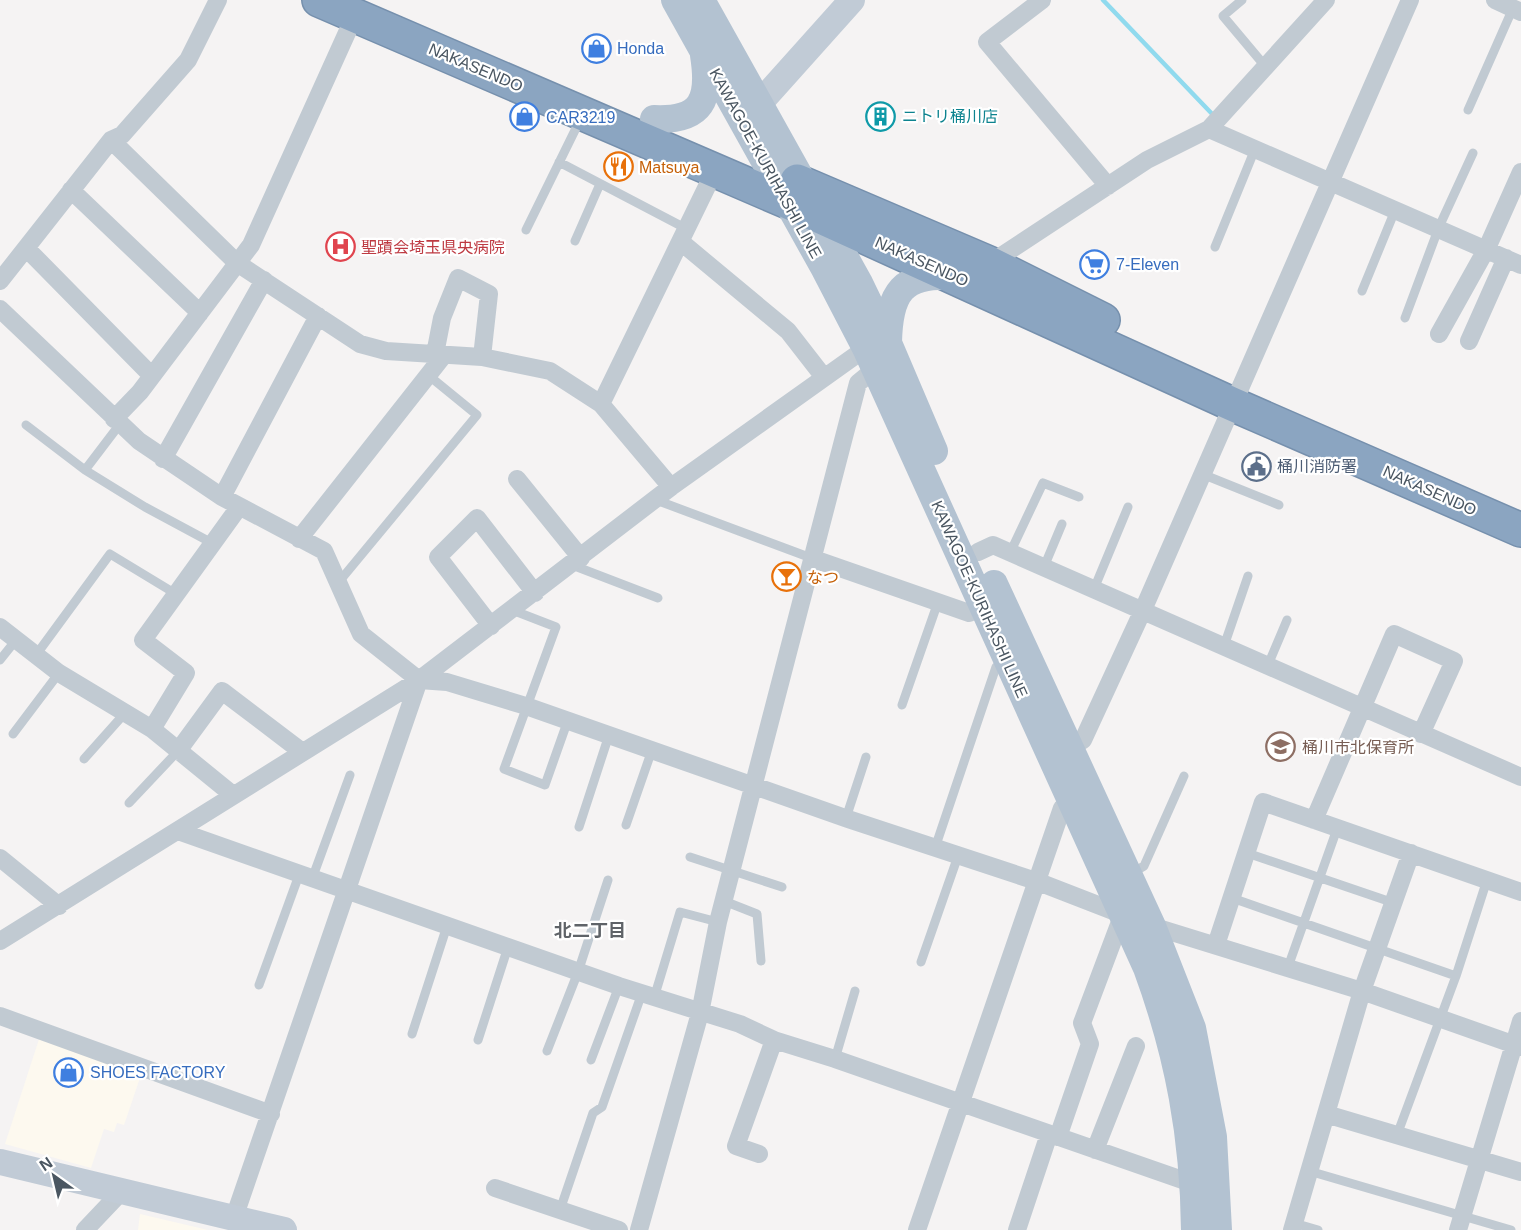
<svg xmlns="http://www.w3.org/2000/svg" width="1521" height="1230" font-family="Arial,'Noto Sans JP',sans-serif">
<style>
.commercial{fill:#fdf9ef}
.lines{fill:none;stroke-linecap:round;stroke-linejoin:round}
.stream{stroke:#90daee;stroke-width:4.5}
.highway-casing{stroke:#7690ad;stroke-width:36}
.lane{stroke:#c1cad2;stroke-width:9}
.street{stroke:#c1cad2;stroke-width:18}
.secondary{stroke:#c1cbd6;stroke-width:26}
.primary{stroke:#b3c2d1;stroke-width:28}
.highway{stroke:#8ba5c1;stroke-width:33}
.labels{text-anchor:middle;stroke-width:4.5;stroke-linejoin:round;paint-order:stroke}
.shop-label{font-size:16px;fill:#366cbe;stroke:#fff;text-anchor:start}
.street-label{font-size:16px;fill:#4a5661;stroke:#fff}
.culture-label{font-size:16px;fill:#0d838f;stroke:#fff;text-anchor:start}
.food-label{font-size:16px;fill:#c56008;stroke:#fff;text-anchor:start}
.health-label{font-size:16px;fill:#be3a42;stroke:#fff;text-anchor:start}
.service-label{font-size:16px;fill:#4e5e75;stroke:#fff;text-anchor:start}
.education-label{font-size:16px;fill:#785e54;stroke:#fff;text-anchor:start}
.neighbourhood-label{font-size:18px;font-weight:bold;fill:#5f6368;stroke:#fff}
</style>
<rect width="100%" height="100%" fill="#f5f3f3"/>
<path class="commercial" d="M 40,1036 L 142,1072 L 124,1125 L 117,1123 L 114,1132 L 104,1129 L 91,1168 L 5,1144 Z
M 140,1214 L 208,1230 L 138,1230 Z"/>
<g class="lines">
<path class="stream" d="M 1103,0 L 1215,117"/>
<defs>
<path id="highway" d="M 319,0 L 788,202 L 1232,404 L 1521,530
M 797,181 L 989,263 L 1103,320"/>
</defs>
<use href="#highway" class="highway-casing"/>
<path class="lane" d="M 1242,0 L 1223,16 L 1265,66
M 1468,110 L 1513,8
M 559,162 L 687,229
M 526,230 L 580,120
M 575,241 L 600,184
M 1215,247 L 1255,149
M 1362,291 L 1396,208
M 1405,318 L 1439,227 L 1473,153
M 26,425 L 85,470 L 145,507 L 212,543
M 85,470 L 120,424
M 1202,474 L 1279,505
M 656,500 L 814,559
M 1010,553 L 1043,483 L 1079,497
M 572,565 L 658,598
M 1044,567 L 1062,524
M 338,583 L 477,415 L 428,375
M 1094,589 L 1128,507
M 512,610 L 556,627 L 504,769 L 545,785 L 568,720
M 1224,646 L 1248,576
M 36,655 L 110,554 L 176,594
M 0,660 L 16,640
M 1268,665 L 1287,620
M 902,705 L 938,602
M 13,734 L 59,673
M 84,759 L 125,713
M 129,803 L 178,751
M 846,818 L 866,757
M 626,825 L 652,750
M 579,827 L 609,735
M 935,848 L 996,667 L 1005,661
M 1247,853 L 1394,903
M 690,857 L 782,887
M 1132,873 L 1144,866 L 1184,776
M 312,879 L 350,775
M 1232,898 L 1456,976
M 724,901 L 757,914 L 761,961
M 921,962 L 958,856
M 1288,967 L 1337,829
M 259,985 L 299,875
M 654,998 L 680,912 L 718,922
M 412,1034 L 447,926
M 478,1040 L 508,947
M 547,1051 L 578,972 L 608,880
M 835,1059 L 855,991
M 591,1060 L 619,986
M 1397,1135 L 1456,976 L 1487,880
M 1309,1171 L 1511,1230
M 560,1210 L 593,1113 L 602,1107 L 642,993
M 1294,1223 L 1318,1230"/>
<path class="street" d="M 1042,0 L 987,42 L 1108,186
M 1495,0 L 1521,12
M 1209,129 L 1521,265
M 111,140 L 237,263 L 360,344 L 386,351 L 482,357 L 550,371 L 601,404 L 671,487
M 71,190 L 200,313
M 681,242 L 788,331 L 823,376
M 26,248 L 152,376
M 986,266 L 1147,160 L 1209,129 L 1326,0
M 0,281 L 111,140 L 122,135 L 188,60 L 218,0
M 0,309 L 139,441 L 222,497 L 324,551 L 361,634 L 419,680 L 447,682 L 526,706 L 848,819 L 1036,881 L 1152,926 L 1362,991 L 1521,1047
M 1439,334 L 1487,248 L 1521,172
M 1469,341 L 1506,258
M 435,354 L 442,318 L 458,278 L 489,294 L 482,357
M 601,404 L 715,170
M 114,419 L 140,392 L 251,245 L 355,15
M 163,459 L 264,280
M 517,479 L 581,558
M 222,497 L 318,316
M 299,539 L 444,355
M 978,552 L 993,545 L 1521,777
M 814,559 L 969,613 L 983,607
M 491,626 L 438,557 L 477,518 L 535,593
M 0,627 L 59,673 L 152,729 L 233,795
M 152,729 L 186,673 L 143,640 L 239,507
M 1071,747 L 1083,740 L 1143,610 L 1410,0
M 178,751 L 222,691 L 301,751
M 1314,820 L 1394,634 L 1454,661 L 1421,734
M 178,831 L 619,986 L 740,1024 L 774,1040 L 835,1059 L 1194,1184
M 0,858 L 59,906
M 0,941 L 419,680 L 671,487 L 866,348
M 1216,945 L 1263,802 L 1521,892
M 0,1016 L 271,1114
M 1326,1114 L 1521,1172
M 1058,1137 L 1090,1044 L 1082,1023 L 1123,914
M 1095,1150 L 1136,1046
M 759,1154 L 736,1146 L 774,1040
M 495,1188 L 619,1230
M 234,1218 L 419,680
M 85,1230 L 121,1192
M 639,1230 L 700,1013 L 718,922 L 858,383 L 875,369
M 917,1230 L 1062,808 L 1072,803
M 1017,1230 L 1049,1134
M 1292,1230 L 1362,991 L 1411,853
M 1458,1230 L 1521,1021"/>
<path class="secondary" d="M 758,105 L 852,0
M 0,1162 L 284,1230"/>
<path class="primary" d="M 675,0 L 825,269 L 866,348 L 1147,968 C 1179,1055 1194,1137 1195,1230
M 701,0 L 859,283 L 888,343 L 934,451
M 654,119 C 702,121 711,100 704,55
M 888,343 C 889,292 902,273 954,276
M 994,584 L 1152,926 L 1192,1028 L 1213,1137 L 1218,1230"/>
<use href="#highway" class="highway"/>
</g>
<defs>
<symbol id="shop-ring" viewBox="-11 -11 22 22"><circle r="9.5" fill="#fff" stroke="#3f7fe0" stroke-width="1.5"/><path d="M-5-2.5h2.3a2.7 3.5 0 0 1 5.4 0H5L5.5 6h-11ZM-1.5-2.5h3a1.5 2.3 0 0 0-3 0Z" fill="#3f7fe0"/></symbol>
<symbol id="building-ring" viewBox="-11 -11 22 22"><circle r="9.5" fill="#fff" stroke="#0f9aa8" stroke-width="1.5"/><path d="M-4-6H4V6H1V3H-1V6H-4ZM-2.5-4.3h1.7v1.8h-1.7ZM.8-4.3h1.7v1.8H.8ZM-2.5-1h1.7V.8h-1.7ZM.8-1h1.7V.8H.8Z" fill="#0f9aa8"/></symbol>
<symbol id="restaurant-ring" viewBox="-11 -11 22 22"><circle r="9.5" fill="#fff" stroke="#e8710a" stroke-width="1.5"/><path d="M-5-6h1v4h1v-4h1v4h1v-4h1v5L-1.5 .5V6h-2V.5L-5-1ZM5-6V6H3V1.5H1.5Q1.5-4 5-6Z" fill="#e8710a"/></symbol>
<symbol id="hospital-ring" viewBox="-11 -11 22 22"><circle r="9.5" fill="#fff" stroke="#e0444e" stroke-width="1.5"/><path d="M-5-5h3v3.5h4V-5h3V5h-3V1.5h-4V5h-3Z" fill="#e0444e"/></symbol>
<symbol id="supermarket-ring" viewBox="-11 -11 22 22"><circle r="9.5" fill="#fff" stroke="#3f7fe0" stroke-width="1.5"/><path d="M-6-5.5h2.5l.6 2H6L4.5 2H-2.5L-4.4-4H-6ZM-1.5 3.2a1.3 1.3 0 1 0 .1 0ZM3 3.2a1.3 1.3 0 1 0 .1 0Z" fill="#3f7fe0"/></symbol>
<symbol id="civic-ring" viewBox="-11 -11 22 22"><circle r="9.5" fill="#fff" stroke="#5c6f8a" stroke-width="1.5"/><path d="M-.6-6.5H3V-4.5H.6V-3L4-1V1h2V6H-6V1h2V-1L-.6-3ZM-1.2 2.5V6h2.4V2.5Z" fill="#5c6f8a"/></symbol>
<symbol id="bar-ring" viewBox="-11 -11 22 22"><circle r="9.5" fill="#fff" stroke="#e8710a" stroke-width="1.5"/><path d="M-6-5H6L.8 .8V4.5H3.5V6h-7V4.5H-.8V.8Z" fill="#e8710a"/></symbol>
<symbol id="school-ring" viewBox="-11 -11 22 22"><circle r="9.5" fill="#fff" stroke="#8d6e63" stroke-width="1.5"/><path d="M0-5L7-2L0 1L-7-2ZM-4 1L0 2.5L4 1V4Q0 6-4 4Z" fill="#8d6e63"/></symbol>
</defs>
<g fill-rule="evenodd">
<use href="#shop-ring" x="580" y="32" width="33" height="33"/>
<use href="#building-ring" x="864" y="100" width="33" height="33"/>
<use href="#shop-ring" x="508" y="100" width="33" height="33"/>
<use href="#restaurant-ring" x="602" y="150" width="33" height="33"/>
<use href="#hospital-ring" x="324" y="230" width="33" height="33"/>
<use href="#supermarket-ring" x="1078" y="248" width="33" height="33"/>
<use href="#civic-ring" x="1240" y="450" width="33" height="33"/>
<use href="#bar-ring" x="770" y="560" width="33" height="33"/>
<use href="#school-ring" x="1264" y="730" width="33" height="33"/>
<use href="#shop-ring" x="52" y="1056" width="33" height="33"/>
</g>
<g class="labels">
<g class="shop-label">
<text x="617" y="54">Honda</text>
<text x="546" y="123">CAR3219</text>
<text x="1116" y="270">7-Eleven</text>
<text x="90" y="1078">SHOES FACTORY</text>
</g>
<g class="street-label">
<text transform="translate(476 67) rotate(23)" y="6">NAKASENDO</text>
<text transform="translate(766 163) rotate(61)" y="6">KAWAGOE-KURIHASHI LINE</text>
<text transform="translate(922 261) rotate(24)" y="6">NAKASENDO</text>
<text transform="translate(1430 490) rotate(24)" y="6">NAKASENDO</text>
<text transform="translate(980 599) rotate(66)" y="6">KAWAGOE-KURIHASHI LINE</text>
</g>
<g class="culture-label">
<text x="902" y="122">ニトリ桶川店</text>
</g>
<g class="food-label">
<text x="639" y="173">Matsuya</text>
<text x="807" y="583">なつ</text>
</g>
<g class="health-label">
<text x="361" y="253">聖蹟会埼玉県央病院</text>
</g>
<g class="service-label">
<text x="1277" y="472">桶川消防署</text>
</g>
<g class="education-label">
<text x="1302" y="753">桶川市北保育所</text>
</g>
<g class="neighbourhood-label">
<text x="590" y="937">北二丁目</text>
</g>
</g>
<g transform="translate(54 1176) rotate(326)" stroke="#ffffff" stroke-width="4.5" paint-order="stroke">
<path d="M0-4.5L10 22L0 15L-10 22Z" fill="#4a5661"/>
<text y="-9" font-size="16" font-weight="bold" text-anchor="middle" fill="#4a5661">N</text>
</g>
</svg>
